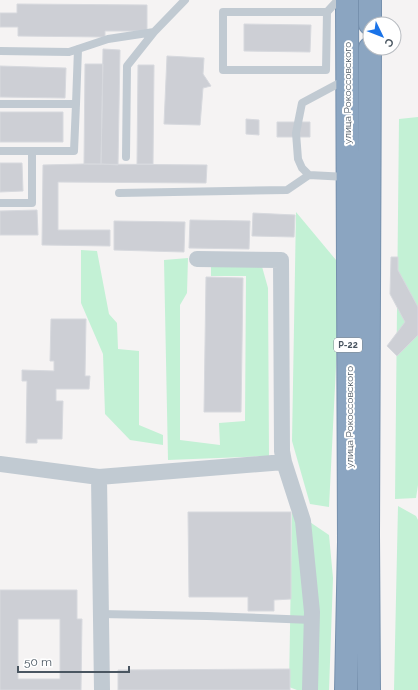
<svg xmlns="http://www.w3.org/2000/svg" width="418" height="690" font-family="Raleway,sans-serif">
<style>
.green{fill:#c3f1d5}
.building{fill:#cdcfd5;stroke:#d7d9de;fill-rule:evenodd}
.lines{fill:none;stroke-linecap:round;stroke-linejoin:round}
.highway-casing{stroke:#7690ad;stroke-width:24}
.lane{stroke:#c1cad2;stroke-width:8}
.street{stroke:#c1cad2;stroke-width:16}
.highway{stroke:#8ba5c1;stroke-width:22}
.labels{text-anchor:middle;stroke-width:4;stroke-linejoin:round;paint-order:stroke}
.shield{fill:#fff;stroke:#808990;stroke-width:1}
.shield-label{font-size:9px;font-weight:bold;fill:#4a5661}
.street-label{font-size:10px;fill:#4a5661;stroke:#fff}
</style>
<rect width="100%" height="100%" fill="#f5f3f3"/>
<path class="green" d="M 418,117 L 418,485 L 416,498 L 395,499 L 399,119 Z
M 296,212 L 341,266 L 329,507 L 310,504 L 292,441 Z
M 81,250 L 97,251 L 109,314 L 117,323 L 118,349 L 139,351 L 139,425 L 163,435 L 163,445 L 130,440 L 105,414 L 103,354 L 81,303 Z
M 188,258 L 187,293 L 180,305 L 180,440 L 220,445 L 219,423 L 245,421 L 246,276 L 211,276 L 211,261 L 261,263 L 268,288 L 269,456 L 168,460 L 164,260 Z
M 398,506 L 416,516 L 418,520 L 418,690 L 394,690 Z
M 292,510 L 329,535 L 333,578 L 329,690 L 297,690 L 289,687 Z"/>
<path class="building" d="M 17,4 L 147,5 L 147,31 L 105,31 L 105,37 L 18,36 L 18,27 L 0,27 L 0,13 L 17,13 Z
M 244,24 L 311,25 L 310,52 L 244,51 Z
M 103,49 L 120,50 L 118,165 L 101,164 Z
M 167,56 L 204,58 L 203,74 L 211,86 L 203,88 L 200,125 L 164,124 Z
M 85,64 L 103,64 L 101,164 L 84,164 Z
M 138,65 L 154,65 L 153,164 L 137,164 Z
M 0,66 L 66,68 L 65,98 L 0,97 Z
M 0,112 L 63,112 L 63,142 L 0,142 Z
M 246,119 L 259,120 L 259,135 L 246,134 Z
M 277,122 L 310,122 L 310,137 L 277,137 Z
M 0,163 L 22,163 L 23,191 L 0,192 Z
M 84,164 L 207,165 L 206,183 L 58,182 L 58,230 L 110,230 L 110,246 L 42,245 L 43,165 Z
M 37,210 L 38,235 L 0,235 L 0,211 Z
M 253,213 L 295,215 L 294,237 L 252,236 Z
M 190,220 L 250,221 L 249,249 L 189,248 Z
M 114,221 L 185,222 L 184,252 L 114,250 Z
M 391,257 L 398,257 L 398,270 L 418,307 L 418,335 L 397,356 L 387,346 L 405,322 L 390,294 Z
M 206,277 L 243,278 L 241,412 L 204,412 Z
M 51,319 L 86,319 L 85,376 L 90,376 L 89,389 L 56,389 L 56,401 L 63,401 L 62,439 L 37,439 L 37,443 L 26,443 L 27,381 L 22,381 L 22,370 L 54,371 L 54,361 L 50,361 Z
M 188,512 L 291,512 L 291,599 L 274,600 L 274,611 L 248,611 L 248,597 L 189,597 Z
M 0,590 L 77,590 L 77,619 L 82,619 L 81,690 L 0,690 ZM 18,619 L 60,619 L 60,679 L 18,679 Z
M 290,669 L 290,690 L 118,690 L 118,670 Z"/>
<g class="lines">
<defs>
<path id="highway" d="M 370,24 L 370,0
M 346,690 L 349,542 L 347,0
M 369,690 L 368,535 L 370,48"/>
</defs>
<use href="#highway" class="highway-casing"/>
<path class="lane" d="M 327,12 L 223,12 L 223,70 L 326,70 L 327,12 L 338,0
M 0,51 L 69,52 L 108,39 L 154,32 L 185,0
M 345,80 L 302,103 L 296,133 L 298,159 L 302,168 L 309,175 L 347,177
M 0,104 L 76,104 L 78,49
M 0,151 L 74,151 L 76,104
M 126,157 L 127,66 L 154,32
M 119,193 L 287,190 L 309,175
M 0,203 L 32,203 L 32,151
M 100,614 L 207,616 L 312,620"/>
<path class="street" d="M 197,259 L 281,260 L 282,451 L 284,462 L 303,521 L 312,612 L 310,690
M 0,464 L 99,477 L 102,690
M 99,477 L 284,462"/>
<use href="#highway" class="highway"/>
</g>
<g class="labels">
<rect class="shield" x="334" y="338" width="28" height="14" rx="3"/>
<g class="shield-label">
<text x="348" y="348">Р-22</text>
</g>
<g class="street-label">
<text transform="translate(347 93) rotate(-90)" y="4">улица Рокоссовского</text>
<text transform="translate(349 417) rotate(-90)" y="4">улица Рокоссовского</text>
</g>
</g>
<g transform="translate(382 36) rotate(133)"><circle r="19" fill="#ffffff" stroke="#b7bbc0"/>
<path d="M0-3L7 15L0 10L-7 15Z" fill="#1a73e8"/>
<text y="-6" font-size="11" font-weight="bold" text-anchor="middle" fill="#4a5661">С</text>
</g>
<path d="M18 666v6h111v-6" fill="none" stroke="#4a5661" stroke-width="2"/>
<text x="24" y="666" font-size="12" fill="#4a5661" stroke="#ffffff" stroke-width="3" paint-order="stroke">50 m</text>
</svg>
